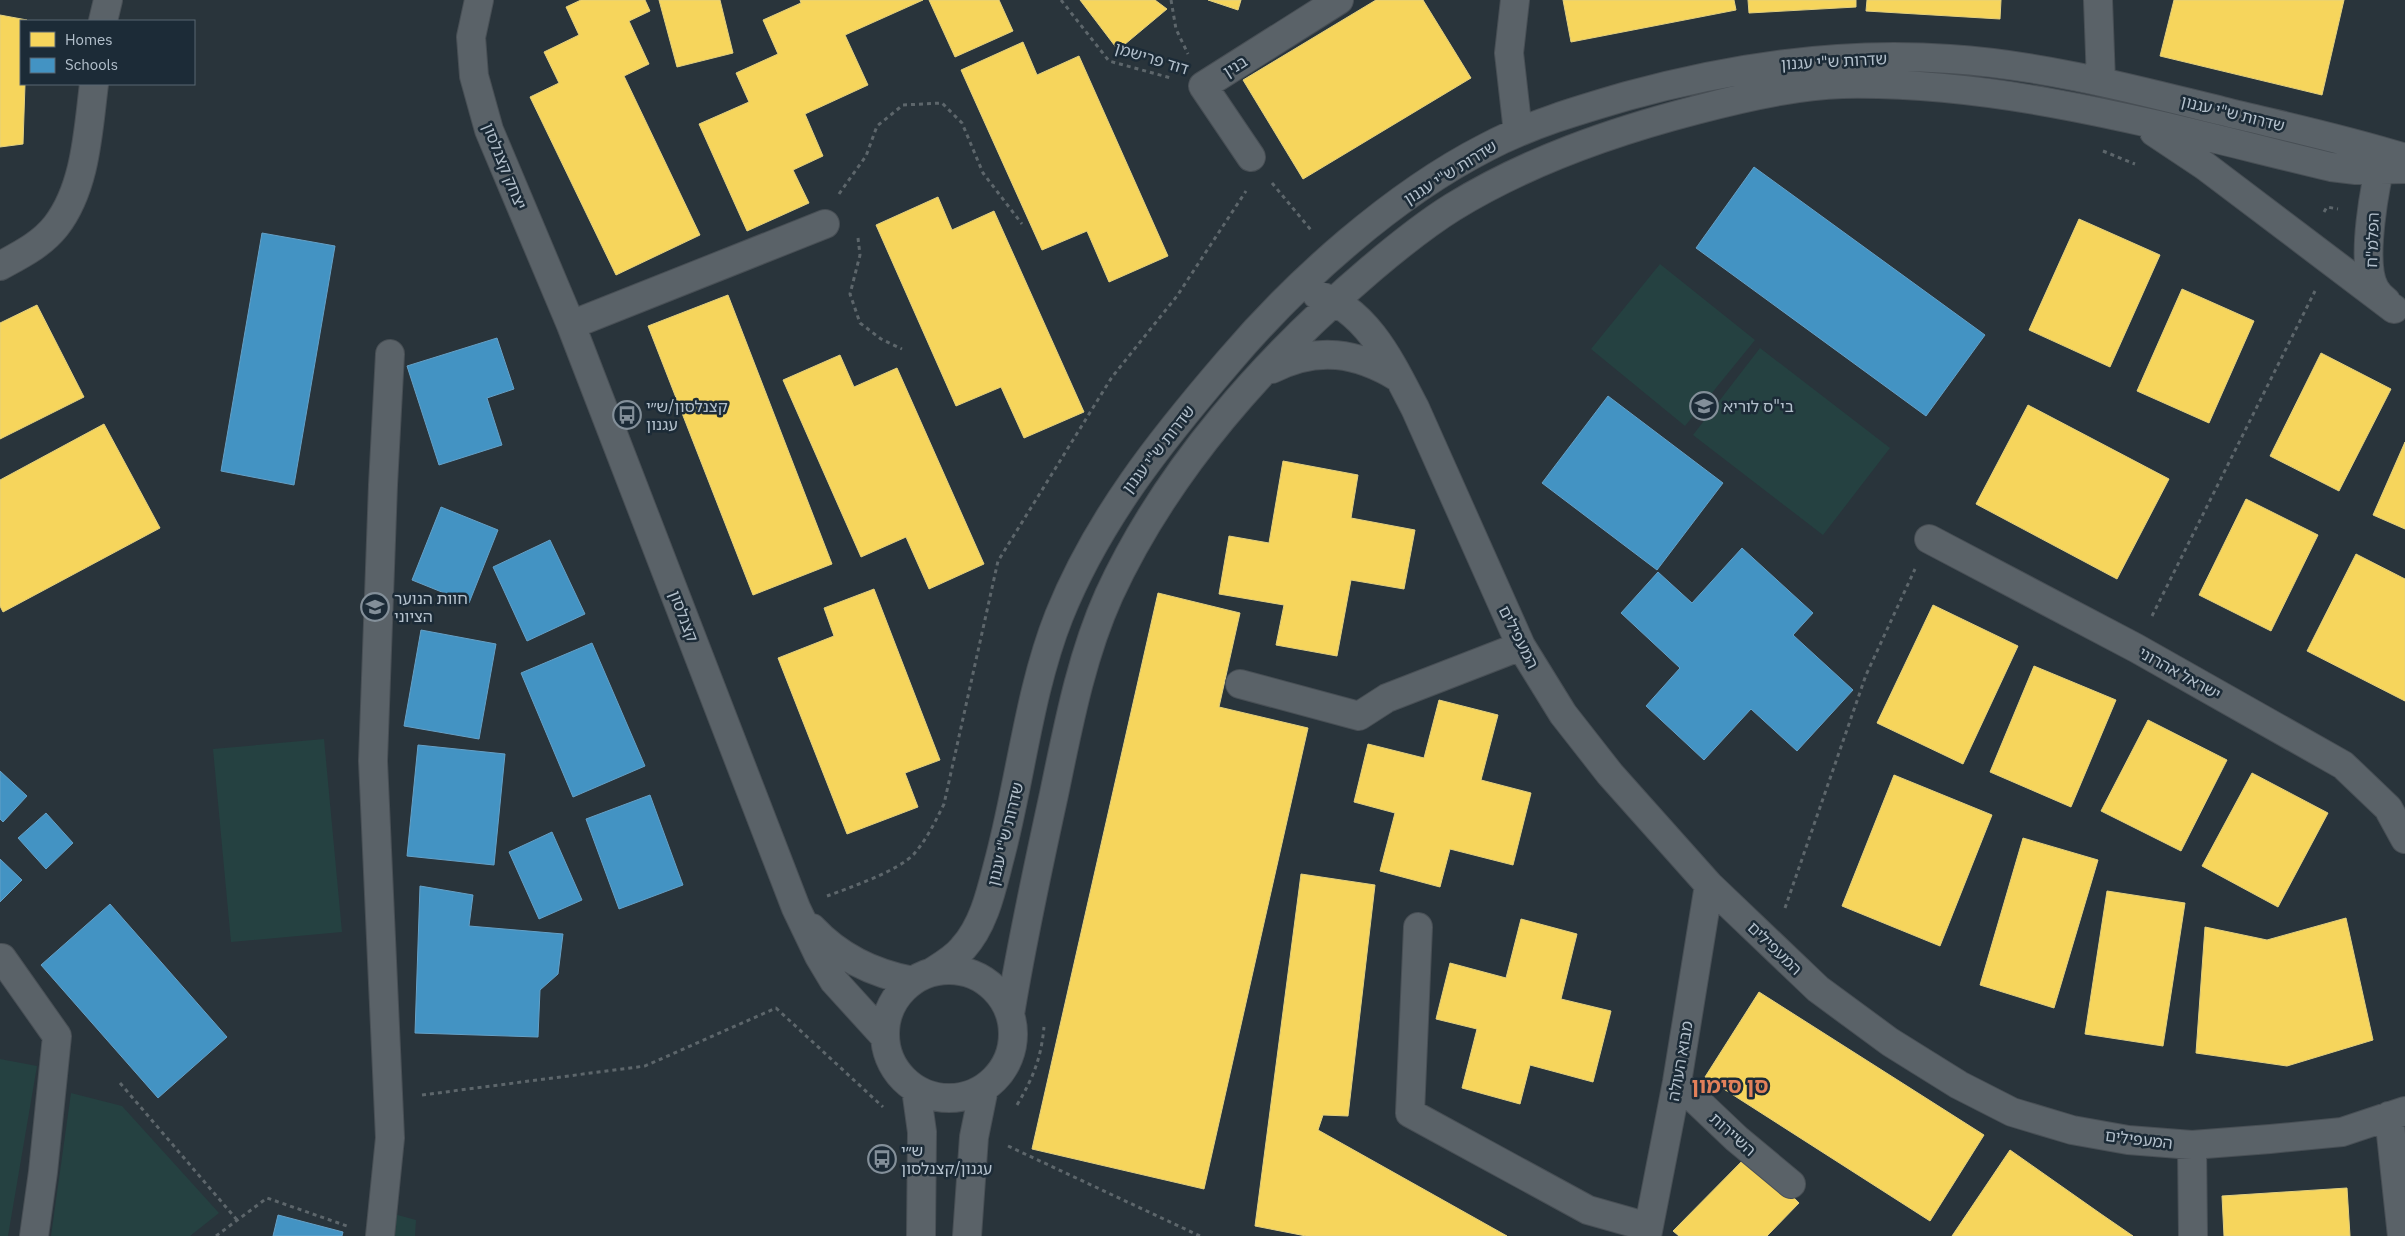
<svg xmlns="http://www.w3.org/2000/svg" width="2405" height="1236" font-family="'IBM Plex Sans','Noto Sans Hebrew',sans-serif">
<style>
.green{fill:#254141}
.homes{fill:#f6d55c;stroke:#e2cf7e}
.schools{fill:#4393c3;stroke:#65a0c6}
.lines{fill:none;stroke-linecap:round;stroke-linejoin:round}
.minor-casing{stroke:#484f55;stroke-width:30}
.path{stroke:#5d666b;stroke-width:3;stroke-dasharray:4 4;stroke-linecap:butt}
.minor{stroke:#5a6268;stroke-width:28}
.labels{text-anchor:middle;stroke-width:5;stroke-linejoin:round;paint-order:stroke}
.street-label{font-size:16px;fill:#b3c0cc;stroke:#1c2b37}
.poi-label{font-size:16px;fill:#b3c0cc;stroke:#1c2b37;text-anchor:start}
.district-label{font-size:21px;font-weight:bold;fill:#e1805a;stroke:#1c2b37}
</style>
<rect width="100%" height="100%" fill="#29343b"/>
<path class="green" d="M 1660,264 L 1755,340 L 1685,426 L 1591,349 Z
M 1760,348 L 1890,448 L 1823,535 L 1693,435 Z
M 324,739 L 342,932 L 231,942 L 213,749 Z
M 0,1059 L 37,1066 L 8,1236 L 0,1236 Z
M 71,1093 L 122,1106 L 219,1213 L 190,1236 L 51,1236 Z
M 394,1214 L 416,1220 L 415,1236 L 391,1236 Z"/>
<path class="homes" d="M 581,0 L 645,0 L 650,11 L 629,21 L 649,64 L 624,76 L 700,235 L 616,275 L 530,97 L 559,83 L 544,52 L 579,35 L 566,7 Z
M 659,0 L 720,0 L 733,53 L 677,67 Z
M 800,0 L 923,0 L 845,35 L 868,85 L 805,114 L 823,156 L 793,170 L 809,203 L 747,231 L 699,124 L 749,102 L 736,73 L 778,54 L 763,20 L 801,3 Z
M 929,0 L 999,0 L 1013,31 L 955,57 Z
M 1080,0 L 1155,0 L 1167,9 L 1118,50 Z
M 1208,0 L 1241,0 L 1238,10 Z
M 1376,0 L 1423,0 L 1471,78 L 1303,179 L 1243,80 Z
M 1563,0 L 1734,0 L 1736,10 L 1571,42 Z
M 1748,0 L 1856,0 L 1856,7 L 1749,13 Z
M 1867,0 L 2001,0 L 2000,19 L 1866,11 Z
M 2174,0 L 2344,0 L 2322,95 L 2160,56 Z
M 0,15 L 27,20 L 21,21 L 21,84 L 25,84 L 23,144 L 0,147 Z
M 1023,42 L 1037,75 L 1079,56 L 1168,256 L 1109,282 L 1087,231 L 1042,250 L 961,70 Z
M 938,197 L 952,230 L 994,211 L 1084,412 L 1024,438 L 1001,387 L 956,406 L 876,225 Z
M 2079,219 L 2160,255 L 2110,367 L 2029,330 Z
M 2182,289 L 2254,321 L 2209,423 L 2137,391 Z
M 728,295 L 832,564 L 753,595 L 648,326 Z
M 37,305 L 84,397 L 0,439 L 0,323 Z
M 2321,353 L 2391,389 L 2339,491 L 2270,456 Z
M 840,355 L 854,387 L 897,368 L 984,564 L 929,589 L 906,537 L 861,557 L 783,380 Z
M 2028,405 L 2169,479 L 2117,579 L 1976,504 Z
M 104,424 L 160,528 L 3,612 L 0,606 L 0,480 Z
M 2405,442 L 2405,529 L 2373,515 Z
M 1283,461 L 1358,475 L 1351,518 L 1415,530 L 1404,589 L 1351,580 L 1337,656 L 1276,645 L 1284,605 L 1219,594 L 1229,536 L 1269,543 Z
M 2246,499 L 2318,535 L 2271,631 L 2199,595 Z
M 2356,554 L 2405,579 L 2405,701 L 2307,651 Z
M 874,589 L 940,760 L 905,773 L 918,807 L 847,834 L 778,658 L 834,636 L 824,608 Z
M 1158,593 L 1240,613 L 1219,707 L 1308,728 L 1204,1189 L 1032,1149 Z
M 1933,605 L 2018,646 L 1963,764 L 1877,723 Z
M 2034,666 L 2116,700 L 2071,807 L 1990,772 Z
M 1439,700 L 1498,715 L 1481,780 L 1531,793 L 1513,865 L 1450,849 L 1440,887 L 1380,871 L 1395,813 L 1354,802 L 1368,744 L 1424,758 Z
M 2148,720 L 2227,760 L 2181,851 L 2101,811 Z
M 2252,773 L 2328,813 L 2278,907 L 2202,866 Z
M 1894,775 L 1992,815 L 1940,946 L 1842,906 Z
M 2023,838 L 2098,860 L 2054,1008 L 1980,985 Z
M 1301,874 L 1375,885 L 1348,1116 L 1323,1115 L 1318,1130 L 1507,1236 L 1306,1236 L 1255,1226 Z
M 2107,891 L 2185,903 L 2163,1046 L 2085,1034 Z
M 2346,918 L 2373,1040 L 2287,1066 L 2196,1053 L 2205,927 L 2267,940 Z
M 1521,919 L 1577,934 L 1561,999 L 1611,1011 L 1593,1082 L 1530,1065 L 1520,1104 L 1462,1088 L 1477,1029 L 1436,1019 L 1450,963 L 1506,978 Z
M 1759,992 L 1984,1135 L 1930,1221 L 1705,1077 Z
M 2010,1150 L 2101,1214 L 2133,1236 L 1952,1236 Z
M 1750,1153 L 1799,1203 L 1767,1236 L 1679,1236 L 1673,1231 Z
M 2347,1188 L 2350,1236 L 2224,1236 L 2222,1196 Z"/>
<path class="schools" d="M 1754,167 L 1985,335 L 1926,416 L 1696,248 Z
M 262,233 L 335,246 L 294,485 L 221,471 Z
M 497,338 L 514,389 L 487,398 L 502,445 L 439,465 L 407,366 Z
M 1608,396 L 1723,483 L 1657,570 L 1542,483 Z
M 441,507 L 498,530 L 469,603 L 412,580 Z
M 550,540 L 585,614 L 527,641 L 493,567 Z
M 1742,548 L 1813,613 L 1793,635 L 1853,690 L 1797,751 L 1751,709 L 1704,760 L 1646,706 L 1680,668 L 1621,613 L 1658,572 L 1692,603 Z
M 421,630 L 496,644 L 479,739 L 404,726 Z
M 592,643 L 645,766 L 573,797 L 521,673 Z
M 418,745 L 505,754 L 494,865 L 407,856 Z
M 0,771 L 27,796 L 3,822 L 0,819 Z
M 650,795 L 683,885 L 619,909 L 586,819 Z
M 46,813 L 73,843 L 46,869 L 18,838 Z
M 552,832 L 582,900 L 539,919 L 509,852 Z
M 0,859 L 22,880 L 0,902 Z
M 420,886 L 473,895 L 469,926 L 563,934 L 558,974 L 540,990 L 538,1037 L 415,1033 Z
M 110,904 L 227,1037 L 158,1098 L 41,965 Z
M 278,1215 L 343,1232 L 342,1236 L 273,1236 Z"/>
<g class="lines">
<defs>
<path id="minor" d="M 479,0 L 471,37 L 474,76 L 489,130 L 571,325 L 796,908 L 819,956 L 834,981 L 885,1037
M 1515,0 L 1509,53 L 1518,132
M 2098,0 L 2101,81
M 103,21 L 108,0
M 2154,132 L 2205,166 L 2394,309
M 2384,153 C 2375,182 2360,263 2375,289 C 2378,294 2382,298 2386,301
M 1251,157 L 1203,86 L 1339,0
M 0,266 C 20,255 41,245 56,226 C 86,187 88,131 94,84
M 1317,295 C 1367,308 1393,366 1415,408 L 1521,646 L 1563,714 L 1610,774 L 1709,885 L 1818,989 L 1890,1042 L 1959,1085 L 2012,1112 L 2072,1130 L 2128,1140 L 2192,1145 L 2270,1139 L 2342,1132 L 2405,1111
M 571,325 L 825,224
M 1272,369 C 1317,346 1357,352 1399,378
M 1929,539 L 2136,648 L 2343,765 L 2388,808 L 2405,839
M 1240,684 L 1359,716 L 1387,698 L 1521,646
M 1418,927 L 1410,1113 L 1588,1210 L 1648,1227
M 812,928 C 839,957 875,974 913,981
M 2,958 L 57,1036 L 43,1172 L 34,1236
M885 1034a64 64 0 1 1 128 0a64 64 0 1 1-128 0Z
M 932,972 C 943,965 955,958 963,948 C 985,924 992,887 1000,857 C 1021,777 1029,692 1059,616 C 1098,519 1161,440 1229,361 C 1297,281 1393,195 1487,147 C 1531,124 1579,110 1627,96 C 1732,67 1840,51 1950,59 C 2043,65 2133,89 2222,111 C 2283,126 2345,139 2405,158
M 1010,1014 C 1022,940 1038,867 1054,794 C 1068,727 1081,657 1109,595 C 1167,469 1266,358 1371,269 C 1397,247 1424,225 1453,207 C 1528,161 1611,132 1696,110 C 1741,98 1797,85 1843,84 C 2009,81 2171,129 2331,167 L 2356,170 L 2405,169
M 1677,1082 L 1737,1139 L 1791,1184
M 916,1089 L 922,1132 L 921,1236
M 2389,1116 L 2402,1236
M 2192,1145 L 2193,1236
M 380,1236 L 390,1138 L 373,761 L 383,485 L 390,354
M 967,1236 L 974,1137 L 984,1088
M 1647,1236 L 1677,1082 L 1709,885"/>
</defs>
<use href="#minor" class="minor-casing"/>
<path class="path" d="M 1061,0 L 1109,61 L 1171,78
M 1171,0 L 1176,29 L 1188,54
M 2103,151 L 2135,164
M 1272,183 L 1311,230
M 839,194 L 866,156 L 877,126 L 903,105 L 942,103 L 962,123 L 983,173 L 1022,224
M 2324,212 L 2327,207 L 2338,209
M 858,238 L 860,255 L 850,294 L 860,323 L 881,339 L 902,349
M 2152,616 L 2315,291
M 827,896 C 849,888 898,871 914,854 C 927,839 935,822 944,804 L 998,561 L 1112,377 L 1177,296 L 1246,191
M 1785,908 L 1866,675 L 1915,569
M 120,1083 L 237,1220
M 422,1095 L 645,1066 L 776,1008 L 883,1107
M 1017,1105 C 1033,1078 1041,1059 1044,1027
M 1008,1146 L 1200,1236
M 216,1236 L 267,1198 L 347,1226"/>
<use href="#minor" class="minor"/>
</g>
<defs>
<symbol id="school-ring" viewBox="-11 -11 22 22"><circle r="9.5" fill="#1c2b37" stroke="#838f99" stroke-width="1.5"/><path d="M0-5L7-2L0 1L-7-2ZM-4 1L0 2.5L4 1V4Q0 6-4 4Z" fill="#838f99"/></symbol>
<symbol id="bus-ring" viewBox="-11 -11 22 22"><circle r="9.5" fill="#1c2b37" stroke="#838f99" stroke-width="1.5"/><path d="M-5-6H5V4H4V6H2V4H-2V6H-4V4H-5ZM-3.5-4V0h7V-4ZM-3.5 1.2v1.5H-2V1.2ZM2 1.2v1.5H3.5V1.2Z" fill="#838f99"/></symbol>
</defs>
<g fill-rule="evenodd">
<use href="#school-ring" x="1688" y="390" width="32" height="32"/>
<use href="#bus-ring" x="611" y="399" width="32" height="32"/>
<use href="#school-ring" x="359" y="591" width="32" height="32"/>
<use href="#bus-ring" x="866" y="1143" width="32" height="32"/>
</g>
<g class="labels">
<g class="street-label">
<text transform="translate(1152 58) rotate(17)" y="6">דוד פרישמן</text>
<text transform="translate(1834 61) rotate(-3)" y="6">שדרות ש"י עגנון</text>
<text transform="translate(1235 66) rotate(-32)" y="6">בנין</text>
<text transform="translate(2233 113) rotate(14)" y="6">שדרות ש"י עגנון</text>
<text transform="translate(505 166) rotate(68)" y="6">יצחק קצנלסון</text>
<text transform="translate(1450 172) rotate(-32)" y="6">שדרות ש"י עגנון</text>
<text transform="translate(2372 240) rotate(-88)" y="6">הפלמ"ח</text>
<text transform="translate(1158 449) rotate(-52)" y="6">שדרות ש"י עגנון</text>
<text transform="translate(684 616) rotate(69)" y="6">קצנלסון</text>
<text transform="translate(1519 637) rotate(63)" y="6">המעפילים</text>
<text transform="translate(2180 673) rotate(29)" y="6">ישראל אהרוני</text>
<text transform="translate(1005 834) rotate(-76)" y="6">שדרות ש"י עגנון</text>
<text transform="translate(1775 948) rotate(44)" y="6">המעפילים</text>
<text transform="translate(1680 1061) rotate(-80)" y="6">מבוא העולה</text>
<text transform="translate(1733 1134) rotate(42)" y="6">השיירות</text>
<text transform="translate(2139 1139) rotate(7)" y="6">המעפילים</text>
</g>
<g class="poi-label">
<text x="646" y="412">קצנלסון/ש״י<tspan x="646" dy="18">עגנון</tspan></text>
<text x="1723" y="412">בי"ס לוריא</text>
<text x="394" y="604">חוות הנוער<tspan x="394" dy="18">הציוני</tspan></text>
<text x="901" y="1156">ש״י<tspan x="901" dy="18">עגנון/קצנלסון</tspan></text>
</g>
<g class="district-label">
<text x="1730" y="1093">סן סימון</text>
</g>
</g>
<rect x="20" y="20" width="175" height="65" fill="#1c2b37" stroke="#586773"/>
<rect x="30" y="32" width="25" height="15" fill="#f6d55c" stroke="#586773"/>
<text x="65" y="45" font-size="15" fill="#b3c0cc">Homes</text>
<rect x="30" y="58" width="25" height="15" fill="#4393c3" stroke="#586773"/>
<text x="65" y="70" font-size="15" fill="#b3c0cc">Schools</text>
</svg>
